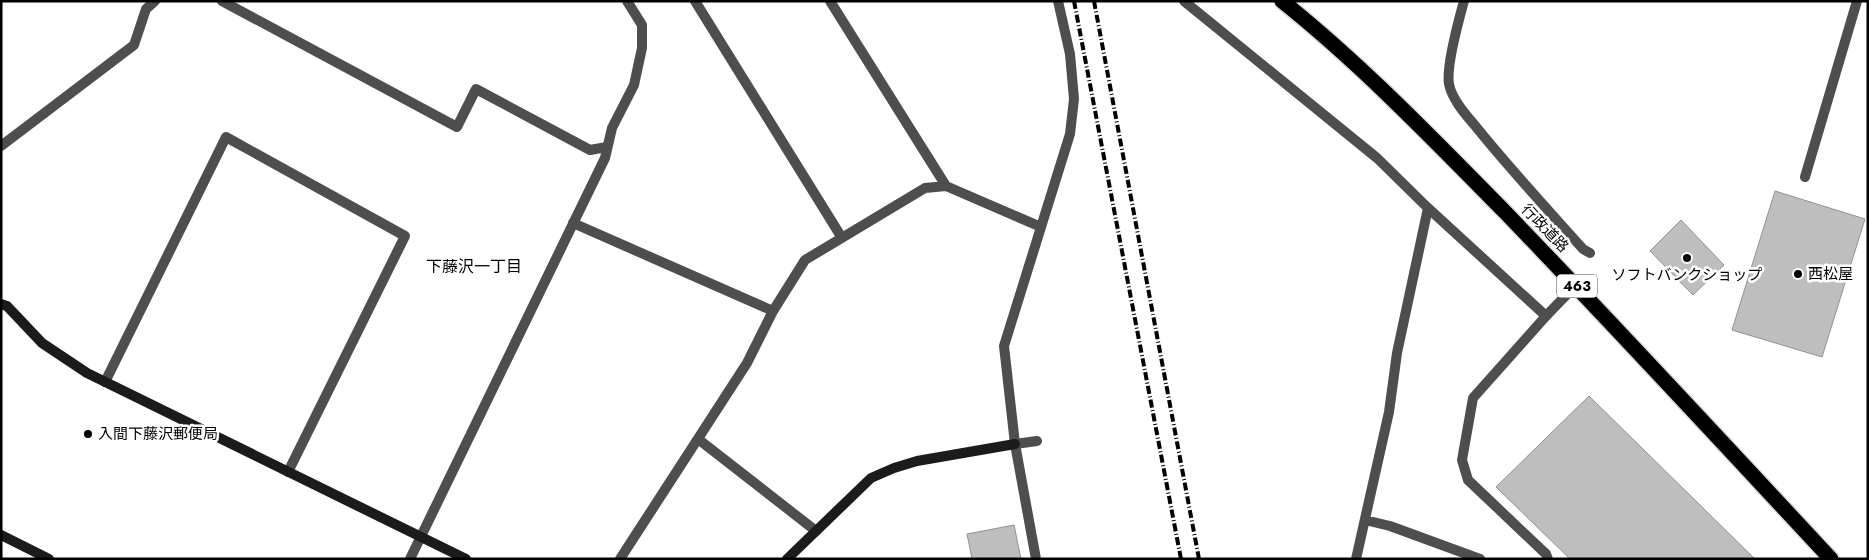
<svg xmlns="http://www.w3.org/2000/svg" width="1869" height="560" font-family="Jost,'Noto Sans JP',sans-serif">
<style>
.building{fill:#bebebe;stroke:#929292}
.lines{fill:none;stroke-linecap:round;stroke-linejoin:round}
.highway-casing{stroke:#dbdbdb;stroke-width:18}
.lane{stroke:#4e4e4e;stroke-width:10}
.street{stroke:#4e4e4e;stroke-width:10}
.secondary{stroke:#1b1b1b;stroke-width:10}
.highway{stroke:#000;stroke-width:15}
.rail{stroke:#000;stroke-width:4;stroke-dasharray:8 2.5 1 2.5;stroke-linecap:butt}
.poi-dot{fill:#000;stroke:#fff;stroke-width:2}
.labels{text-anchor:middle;stroke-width:5;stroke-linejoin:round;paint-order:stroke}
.shield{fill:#fff;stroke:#4c4c4c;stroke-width:1}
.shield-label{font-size:14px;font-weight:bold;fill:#000}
.street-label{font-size:15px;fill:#000;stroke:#fff}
.poi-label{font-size:15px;fill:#000;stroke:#fff;text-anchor:start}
.neighbourhood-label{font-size:16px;fill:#000;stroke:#fff}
</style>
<rect width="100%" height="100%" fill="#fff"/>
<path class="building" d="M 1775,191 L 1865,219 L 1822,357 L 1732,330 Z
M 1681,220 L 1724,265 L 1693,295 L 1650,251 Z
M 1589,396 L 1755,559 L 1570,559 L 1496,487 Z
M 1014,525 L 1021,559 L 972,559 L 967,534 Z"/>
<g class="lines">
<defs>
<path id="highway" d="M 1282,1 C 1362,65 1433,139 1505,212 C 1615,326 1723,443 1831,559"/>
</defs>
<use href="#highway" class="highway-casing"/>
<path class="lane" d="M 222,1 L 457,127 L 476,89 L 590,150 L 607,147
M 1805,177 L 1857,1
M 573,223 L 773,311
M 1546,316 L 1473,398 L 1462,460 L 1468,480 L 1546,554 L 1548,559
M 1015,444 L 1037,441"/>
<path class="street" d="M 695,1 L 842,238
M 830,1 L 946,186
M 1184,1 L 1377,158 L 1428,208 L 1546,316 L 1576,285
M 1464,1 C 1459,19 1446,67 1449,84 C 1452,100 1467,116 1477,128 C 1511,170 1547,209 1583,249 L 1590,253
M 1,146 L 134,45 L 146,9 L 155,1
M 105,382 L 226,137 L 405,236 L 288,472
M 698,439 L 816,531
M 1365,520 L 1390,526 L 1480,559
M 410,559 L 605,158 L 612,128 L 634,85 L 642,48 L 642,25 L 627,1
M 620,559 L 747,363 L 773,311 L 805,260 L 925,188 L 946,186 L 1041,227
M 1036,559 L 1015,444 L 1004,346 L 1070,134 L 1074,99 L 1070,54 L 1058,1
M 1356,559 L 1389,412 L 1397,353 L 1428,208"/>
<path class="secondary" d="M 1,304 L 7,306 L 42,343 L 87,373 L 466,559
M 1,535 L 49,559
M 787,559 L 871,478 L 894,468 L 917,461 L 1015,444"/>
<use href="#highway" class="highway"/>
<path class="rail" d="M 1074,1 L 1181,559
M 1094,1 L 1199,559"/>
</g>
<g class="poi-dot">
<circle cx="1687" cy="258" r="5"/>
<circle cx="1798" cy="274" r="5"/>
<circle cx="88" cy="434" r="5"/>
</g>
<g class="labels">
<rect class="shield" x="1557" y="274.5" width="40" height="23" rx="4"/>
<g class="shield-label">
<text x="1577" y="291">463</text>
</g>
<g class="street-label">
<text transform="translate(1545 228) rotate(46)" y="5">行政道路</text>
</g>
<g class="poi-label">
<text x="1808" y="279">西松屋</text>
<text x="1687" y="280" text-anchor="middle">ソフトバンクショップ</text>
<text x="98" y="439">入間下藤沢郵便局</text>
</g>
<g class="neighbourhood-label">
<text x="474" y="272">下藤沢一丁目</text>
</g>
</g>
<rect width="1869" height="560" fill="none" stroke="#000000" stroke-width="5"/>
</svg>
